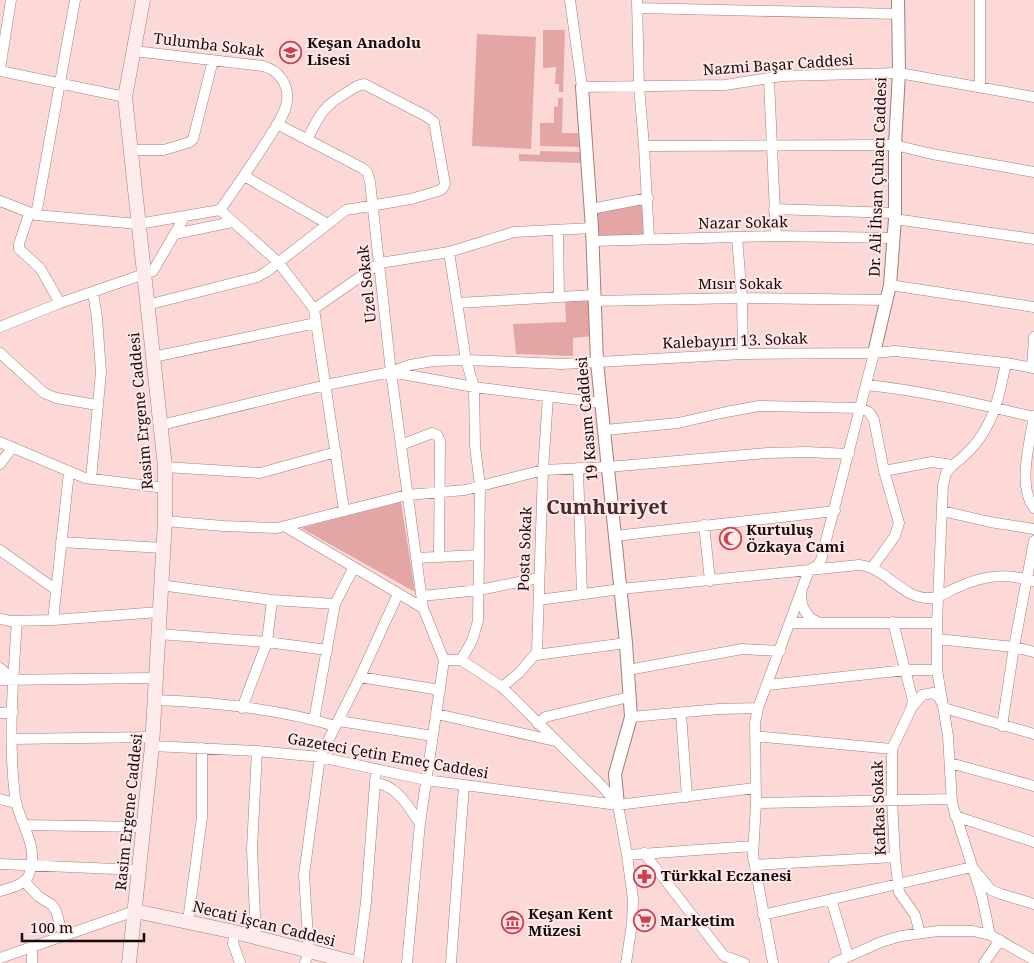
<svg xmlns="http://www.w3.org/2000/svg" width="1034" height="963" font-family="'Noto Serif',serif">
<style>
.green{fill:#e4a6a5}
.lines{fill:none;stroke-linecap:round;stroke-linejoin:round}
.minor-casing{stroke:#a0807f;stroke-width:11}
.tertiary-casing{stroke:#a0807f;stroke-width:14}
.secondary-casing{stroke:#a0807f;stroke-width:15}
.minor{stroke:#fff;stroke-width:10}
.tertiary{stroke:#fff;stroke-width:12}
.secondary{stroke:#fdeceb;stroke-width:14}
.labels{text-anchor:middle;stroke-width:4;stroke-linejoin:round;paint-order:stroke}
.poi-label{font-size:15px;font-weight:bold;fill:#160b0a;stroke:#ffe9e9;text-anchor:start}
.street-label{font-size:15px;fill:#160b0a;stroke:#ffe9e9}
.district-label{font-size:20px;font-weight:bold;fill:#452b2a;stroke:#ffe9e9}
</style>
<rect width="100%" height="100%" fill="#fcd8d7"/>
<path class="green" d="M 543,30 L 565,30 L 563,92 L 559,92 L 559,84 L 555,84 L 556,67 L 543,68 Z
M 477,34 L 536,37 L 531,149 L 472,146 Z
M 558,98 L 563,98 L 562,133 L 578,133 L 579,147 L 540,146 L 540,123 L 554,123 L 554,107 L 558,106 Z
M 540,151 L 580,152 L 580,163 L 519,161 L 519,154 L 540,155 Z
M 644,202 L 645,236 L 598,236 L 596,212 Z
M 590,298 L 593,336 L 573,338 L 573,356 L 516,354 L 513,324 L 566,322 L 565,299 Z
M 401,502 L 415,592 L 301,528 Z"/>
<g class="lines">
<defs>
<path id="minor" d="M 570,0 L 582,87 L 725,85 L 782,76 L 899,73 L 1034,97
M 637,0 L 639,86 L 644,146 L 649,239
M 980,0 L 980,87
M 637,8 L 898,14
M 0,69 L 11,0
M 0,71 L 125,97
M 769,80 L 776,236
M 277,124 L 362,168 L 367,172 L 370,182 L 391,372 L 423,608 L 444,660 L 420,823 L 407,963
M 644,146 L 895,145 L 932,154 L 1034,172
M 131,150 L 164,150 L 190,142 L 193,139 L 213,60
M 244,176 L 328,224
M 0,201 L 36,215 L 138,224 L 220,210 C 237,186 254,161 270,136 C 276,126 286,113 287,101 C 289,85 279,70 263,66 L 134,51
M 591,209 L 648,198
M 774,209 L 895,213
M 220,210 L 278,262 L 314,309 L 344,510
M 29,214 L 19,244 L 19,249 L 40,268 L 60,303
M 36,215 L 75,0
M 895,219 L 1034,239
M 558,230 L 559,297
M 175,234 L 232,222
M 737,238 L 742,298 L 743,354
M 592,241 L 776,236 L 894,238
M 449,252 L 466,360 L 474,387 L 475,446 L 480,486 L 478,621 L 472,641 L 461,660
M 890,285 L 1034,307
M 594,301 L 742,298 L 887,300
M 457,303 L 594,295
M 147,305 L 257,277 L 266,272 L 346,210 L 411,199 L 438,191 L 442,189 L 445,184 L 434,122 L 426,116 L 364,84 C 357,85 352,89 346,93 C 322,107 319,116 307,140
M 314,309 L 380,263 L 449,252 L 514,232 L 592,228
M 0,327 L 60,303 L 153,271 L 185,216
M 0,353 L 44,393 L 56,398 L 97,405
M 153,357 L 316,323
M 1032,368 L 1034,337
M 391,372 L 474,387 L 602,403
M 867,385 C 924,391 978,404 1034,417
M 1034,416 C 1030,442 1017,486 1034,508
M 161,425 L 326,385 L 391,372 L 410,365 L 433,361 L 466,360 L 562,364 L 743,354 L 874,353 L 895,351 L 1006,363 L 1034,368
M 605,430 L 678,423 L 726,412 L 759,406 L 860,408 L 869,412 L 874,420 L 884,471 L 899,523 L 895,536 L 872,568
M 0,442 L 85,478 L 165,488
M 401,445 L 432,433 L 437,435 L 440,441 L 439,557
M 0,464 L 12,448
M 953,465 L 946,473 L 943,485 L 937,623 L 937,670 L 948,736 L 952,803 L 982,897 L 990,935
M 165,467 L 260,473 L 336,452
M 578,468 L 582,594
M 884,471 L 932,462 L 953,465 C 991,437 997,405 1006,363
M 91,479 L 101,372 L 97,318 L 93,292
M 942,511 L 990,522 L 1034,529
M 165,521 L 223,526 L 277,528 L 407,495 L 465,490 L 543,470 L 608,467 L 768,453 L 807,452 L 849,454
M 704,525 L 710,581
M 286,527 L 423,608
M 615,536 L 835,511
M 61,542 L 163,548
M 0,550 L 55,589
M 416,558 L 479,555
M 160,585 L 272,600 L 335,604
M 801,594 C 801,606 806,618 818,622
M 422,596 L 479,590 L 539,578
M 539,600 L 621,589 L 859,565 C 885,567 901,597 927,598 C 937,599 947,592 956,588 C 984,575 1004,573 1034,581
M 0,619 L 10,621 L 53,620 L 159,612
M 53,620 L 69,472
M 893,622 L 913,701 L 911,709 L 892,749 L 892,799 L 895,857 L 899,892 L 915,915 L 920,933
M 790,623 L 937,623
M 158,634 L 267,642 L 327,650
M 937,639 L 1014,647 L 1034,652
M 536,655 L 626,643
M 444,660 L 461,660 L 502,687 L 602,786 L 618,805 L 627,855 L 633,899 L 632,924 L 626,963
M 0,668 L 13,679
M 628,670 L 742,649 L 780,651
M 360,677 L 440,690
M 0,680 L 155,678
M 768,685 L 906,670 L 937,670
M 502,687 L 519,673 L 537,652 L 543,470 L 548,397
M 155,700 C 213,702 279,709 335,726
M 913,706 L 922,695 L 933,693 L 939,697 L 944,708 L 1034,734
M 242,708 L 267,642 L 272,600
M 0,713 L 13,712
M 437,714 L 555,741
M 681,714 L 687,797
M 631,717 L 719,709 L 758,708
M 314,720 L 335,604 L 354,567
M 339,721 L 433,736
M 538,724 L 545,717 L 629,697
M 1002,726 L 1014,647 L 1034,541
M 755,736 L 892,749
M 12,739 L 153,737
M 152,746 L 257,751 L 320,757 L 426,780 L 618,805 L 755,788
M 950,763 L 1034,786
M 376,783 C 398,786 408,807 420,823
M 0,799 L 16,803
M 756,803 L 951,799
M 955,816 L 1034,842
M 24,825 L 143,827
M 644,853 L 724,956 L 744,963
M 627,855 L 753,846
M 0,864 L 139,870
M 755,865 L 895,857
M 24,881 L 38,896 L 52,905 L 56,911 L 63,936
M 0,891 C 10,888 25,885 29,875 C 40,845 19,824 15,797 C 8,739 13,679 17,621
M 831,899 L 848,956
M 763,915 L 972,867 L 991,890 L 1001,894 L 1034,904
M 188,921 L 202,817 L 202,748
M 235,932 L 233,943 L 240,963
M 256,938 L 252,849 L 257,751
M 0,958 L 135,911
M 32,963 L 32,946
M 305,963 L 309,952 L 304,875 L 320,757 L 360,677 L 398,594
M 358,963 L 366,902 L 376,769
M 451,963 L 464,785
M 773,963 L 753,856 L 756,803 L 755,723 L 758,708 L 809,570 L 818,565 L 821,560 L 874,353
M 834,963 L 881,942 L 901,936 L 938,931 L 973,931 L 990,935 L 1034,960
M 984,963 L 1000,940"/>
<path id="tertiary" d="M 582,87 L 592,228 L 597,362 L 626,643 L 631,717 L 615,774 L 618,805
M 874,353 L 890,285 L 895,219 L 895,145 L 899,73 L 898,0"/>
<path id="secondary" d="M 135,911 L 235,932 L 356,963
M 129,963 L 152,746 L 165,521 L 165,467 L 125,97 L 143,0"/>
</defs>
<use href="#minor" class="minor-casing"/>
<use href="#tertiary" class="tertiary-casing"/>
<use href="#secondary" class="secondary-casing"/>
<use href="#minor" class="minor"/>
<use href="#tertiary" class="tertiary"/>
<use href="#secondary" class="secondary"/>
</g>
<defs>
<symbol id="school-ring" viewBox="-11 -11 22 22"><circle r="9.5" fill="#ffe9e9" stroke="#cf3f4d" stroke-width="1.5"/><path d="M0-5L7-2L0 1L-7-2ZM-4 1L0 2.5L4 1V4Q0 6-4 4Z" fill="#cf3f4d"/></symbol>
<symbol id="mosque-ring" viewBox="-11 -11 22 22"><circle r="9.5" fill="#ffe9e9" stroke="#cf3f4d" stroke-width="1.5"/><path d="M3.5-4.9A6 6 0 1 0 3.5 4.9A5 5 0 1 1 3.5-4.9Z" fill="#cf3f4d"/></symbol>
<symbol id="pharmacy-ring" viewBox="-11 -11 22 22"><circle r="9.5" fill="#ffe9e9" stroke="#cf3f4d" stroke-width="1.5"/><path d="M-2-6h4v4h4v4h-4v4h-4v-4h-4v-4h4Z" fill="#cf3f4d"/></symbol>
<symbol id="supermarket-ring" viewBox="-11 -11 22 22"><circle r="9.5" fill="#ffe9e9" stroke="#cf3f4d" stroke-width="1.5"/><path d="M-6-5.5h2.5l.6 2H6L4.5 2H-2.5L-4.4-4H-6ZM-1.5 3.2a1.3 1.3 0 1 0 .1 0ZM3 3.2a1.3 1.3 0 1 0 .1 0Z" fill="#cf3f4d"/></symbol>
<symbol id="museum-ring" viewBox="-11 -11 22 22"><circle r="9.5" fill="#ffe9e9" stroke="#cf3f4d" stroke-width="1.5"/><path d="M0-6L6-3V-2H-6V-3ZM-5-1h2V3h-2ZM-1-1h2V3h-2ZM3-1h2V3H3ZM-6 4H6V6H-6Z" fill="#cf3f4d"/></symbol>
</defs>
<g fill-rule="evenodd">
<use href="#school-ring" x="278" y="40" width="25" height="25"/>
<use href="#mosque-ring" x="718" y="526" width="25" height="25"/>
<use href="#pharmacy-ring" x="632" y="864" width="25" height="25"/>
<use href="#supermarket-ring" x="632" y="908" width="25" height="25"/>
<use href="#museum-ring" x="500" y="910" width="25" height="25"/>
</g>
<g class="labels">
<g class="poi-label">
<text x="307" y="48">Keşan Anadolu<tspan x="307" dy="17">Lisesi</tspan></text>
<text x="746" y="535">Kurtuluş<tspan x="746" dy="17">Özkaya Cami</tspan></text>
<text x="661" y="881">Türkkal Eczanesi</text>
<text x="528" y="919">Keşan Kent<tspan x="528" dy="17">Müzesi</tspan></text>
<text x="660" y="926">Marketim</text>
</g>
<g class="street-label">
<text transform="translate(209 45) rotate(7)" y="5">Tulumba Sokak</text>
<text transform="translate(778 65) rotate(-4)" y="5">Nazmi Başar Caddesi</text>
<text transform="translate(878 177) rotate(-88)" y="5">Dr. Ali İhsan Çuhacı Caddesi</text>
<text transform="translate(743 223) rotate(-1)" y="5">Nazar Sokak</text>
<text transform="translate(367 284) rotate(-96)" y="5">Uzel Sokak</text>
<text x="740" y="289">Mısır Sokak</text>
<text transform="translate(735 341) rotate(-2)" y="5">Kalebayırı 13. Sokak</text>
<text transform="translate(141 411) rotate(-95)" y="5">Rasim Ergene Caddesi</text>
<text transform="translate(587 419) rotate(-95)" y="5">19 Kasım Caddesi</text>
<text transform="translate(525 549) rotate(-88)" y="5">Posta Sokak</text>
<text transform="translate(388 756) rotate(10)" y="5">Gazeteci Çetin Emeç Caddesi</text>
<text transform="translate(879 808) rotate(-92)" y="5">Kafkas Sokak</text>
<text transform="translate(129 812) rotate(-84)" y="5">Rasim Ergene Caddesi</text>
<text transform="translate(264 924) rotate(14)" y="5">Necati İşcan Caddesi</text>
</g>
<g class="district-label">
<text x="607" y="514">Cumhuriyet</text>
</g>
</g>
<path d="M22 933v8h122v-8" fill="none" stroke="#160b0a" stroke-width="2.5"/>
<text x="30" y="933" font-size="15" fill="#160b0a" stroke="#ffe9e9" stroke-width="4" paint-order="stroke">100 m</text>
</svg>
